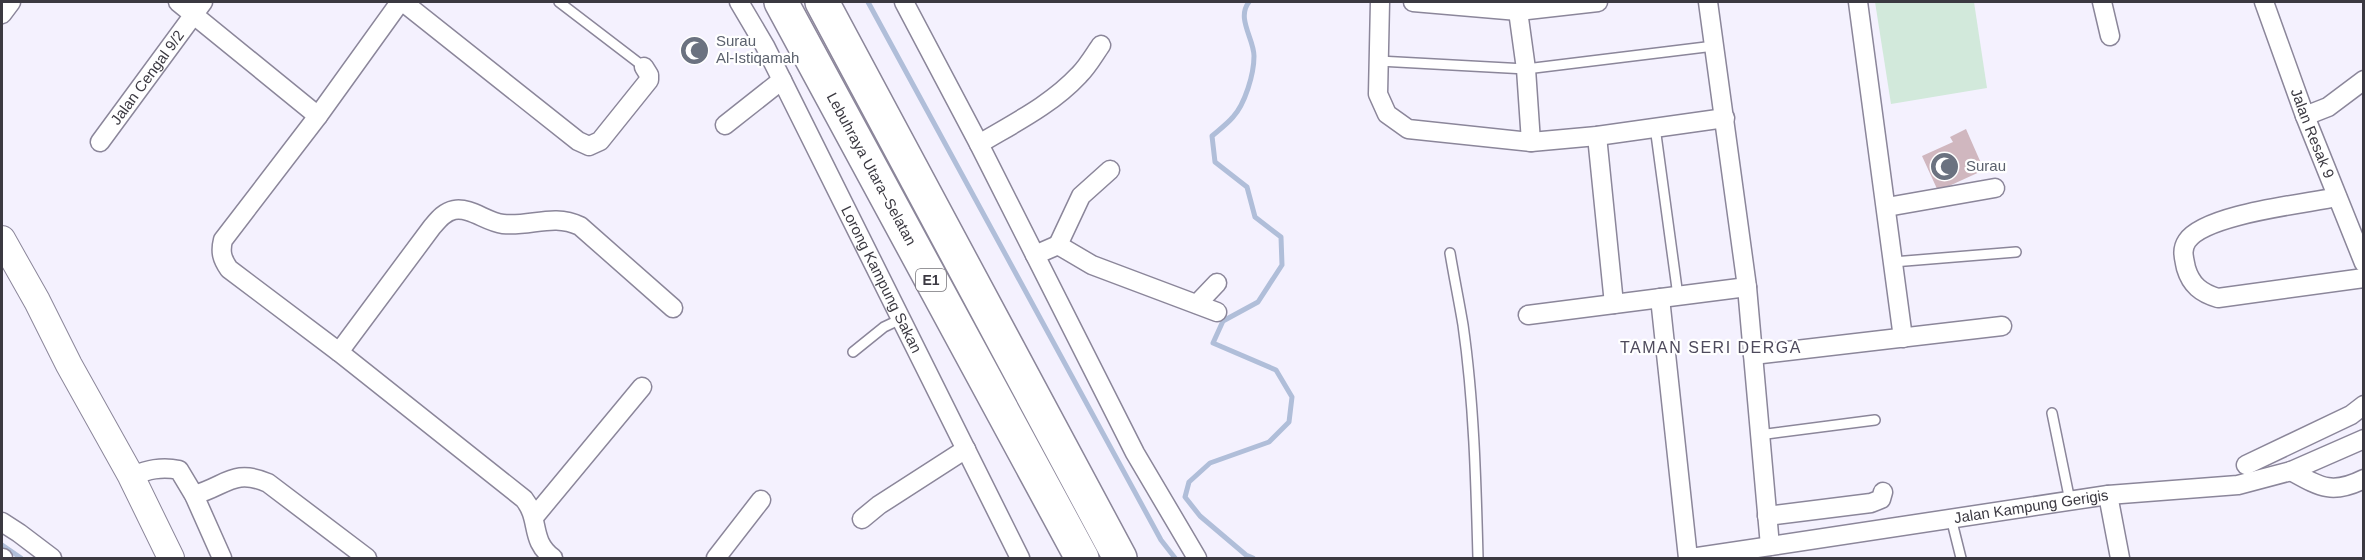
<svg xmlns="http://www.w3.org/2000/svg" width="2365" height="560" font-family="Helvetica,sans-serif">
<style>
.green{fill:#d2e9db}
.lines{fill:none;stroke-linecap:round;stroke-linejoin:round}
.stream{stroke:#b0bed9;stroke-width:5}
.building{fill:#d0b7bf}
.service-casing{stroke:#8b869a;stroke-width:12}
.minor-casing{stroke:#8b869a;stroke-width:21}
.secondary-casing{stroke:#8b869a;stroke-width:28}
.motorway-casing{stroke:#8b869a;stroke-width:36}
.service{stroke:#fff;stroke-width:9}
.minor{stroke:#fff;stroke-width:18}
.secondary{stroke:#fff;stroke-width:26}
.motorway{stroke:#fff;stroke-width:33}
.labels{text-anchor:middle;stroke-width:4.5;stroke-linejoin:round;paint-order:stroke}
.shield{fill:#fff;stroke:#76747a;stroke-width:1.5}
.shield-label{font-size:14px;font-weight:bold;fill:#3b3941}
.worship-label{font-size:15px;fill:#5b616d;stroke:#fff;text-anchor:start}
.street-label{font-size:15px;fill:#3b3941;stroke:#fff}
.neighbourhood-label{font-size:16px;letter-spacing:1.5px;fill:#4e4a5c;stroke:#fff}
</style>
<rect width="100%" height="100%" fill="#f4f1fe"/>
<path class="green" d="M 1875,2 L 1974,2 L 1987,88 L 1891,104 Z"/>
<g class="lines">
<path class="stream" d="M 868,2 L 1161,540 L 1175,558
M 1249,2 C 1236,18 1254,39 1254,56 C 1254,74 1245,104 1233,117 C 1227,124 1219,130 1212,136 L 1215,162 L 1247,187 L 1255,217 L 1281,237 L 1282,265 L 1258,302 L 1223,321 L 1213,343 L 1276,370 L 1292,397 L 1289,422 L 1269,442 L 1210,463 L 1189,482 L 1185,497 L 1200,516 L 1246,555 L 1253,558
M 2,545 L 21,558"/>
</g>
<path class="building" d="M 1966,129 L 1984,170 L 1938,191 L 1922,156 L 1953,142 L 1950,137 Z"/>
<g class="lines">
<defs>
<path id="service" d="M 559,2 L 644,67
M 1379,61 L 1526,69 L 1714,46
M 1655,127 L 1678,296
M 1450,253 C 1454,277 1459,301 1463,325 C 1474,402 1476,481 1478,558
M 1893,262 L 2016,252
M 853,352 L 884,327 L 901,319
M 2052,413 L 2070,501
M 1759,435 L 1875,420
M 1951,518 L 1961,558"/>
<g id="minor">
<path d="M 178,2 L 318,116"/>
<path d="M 400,2 L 318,116 L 223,240 C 220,252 222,259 229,269 L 339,352 L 524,499 C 541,520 529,540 553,558"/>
<path d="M 403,2 L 578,141 L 589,146 L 600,141 L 649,80 L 649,75 L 644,67"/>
<path id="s1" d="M 739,2 L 765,46 L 1020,558"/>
<path d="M 904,2 L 979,144 L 1135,453 L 1197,558"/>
<path d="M 1380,2 L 1378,94 L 1387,114 L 1408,129 L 1531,142 L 1597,136 L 1725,118"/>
<path d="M 1413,2 L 1518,11 L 1598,2"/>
<path d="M 1708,2 L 1747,287 L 1770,546"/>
<path d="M 1858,2 L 1903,338"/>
<path d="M 2102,2 L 2110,36"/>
<path id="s2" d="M 2264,2 L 2305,116 L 2364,263"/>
<path d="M 1518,11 L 1526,69 L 1531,142"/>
<path d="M 2,14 L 11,2"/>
<path d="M 2305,116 L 2328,107 L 2364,80"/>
<path d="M 725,125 L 782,80"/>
<path d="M 1597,136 L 1614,304"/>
<path id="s3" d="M 100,142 L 203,2"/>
<path d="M 979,144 C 1014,123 1051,105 1079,75 C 1088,66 1094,55 1101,45"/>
<path d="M 2337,197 C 2304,204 2205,214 2187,241 C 2181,250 2184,258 2186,268 C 2191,285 2201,293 2218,298 L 2364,278"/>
<path d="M 1887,207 L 1995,188"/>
<path d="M 1058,245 L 1081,196 L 1110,170"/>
<path d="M 1035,255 L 1058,245 L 1092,265 L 1217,312"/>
<path d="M 1660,298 L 1688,558"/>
<path d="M 1197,304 L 1217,283"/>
<path d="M 1528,315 L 1747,287"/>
<path d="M 339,352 L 432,227 C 438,220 444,212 454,210 C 471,207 486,222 503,224 C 531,227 553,213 580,226 L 673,308"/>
<path d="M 1753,355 L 2002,326"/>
<path d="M 2246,465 L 2351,415 L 2364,405"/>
<path d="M 2291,471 C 2320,487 2332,495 2364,479"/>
<path d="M 131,476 C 148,470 161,466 179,470 L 194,495 L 222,558"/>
<path d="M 194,495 C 226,486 234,468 268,483 L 367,558"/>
<path d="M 2108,495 L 2120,558"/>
<path d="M 535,516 L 642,387"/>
<path d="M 1767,516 L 1871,503 L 1881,499 L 1883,492"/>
<path d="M 862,519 L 879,505 L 966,449"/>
<path d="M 2,522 L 19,533 L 52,558"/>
<path d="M 2,558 L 3,558"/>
<path d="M 716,558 L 761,500"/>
<path id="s4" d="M 1691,558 L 2108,495 L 2238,485 L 2291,471 L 2364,439"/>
</g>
<path id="secondary" d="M 2,239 L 37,301 L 69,365 L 131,476 L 171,558"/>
<g id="motorway">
<path id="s5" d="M 781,2 L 1082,558"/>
<path d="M 822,2 L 1120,558"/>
</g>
</defs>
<use href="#service" class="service-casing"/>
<use href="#minor" class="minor-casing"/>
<use href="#secondary" class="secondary-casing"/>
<use href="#motorway" class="motorway-casing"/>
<use href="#service" class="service"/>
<use href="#minor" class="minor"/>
<use href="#secondary" class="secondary"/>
<use href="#motorway" class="motorway"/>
</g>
<defs>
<symbol id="mosque-disc" viewBox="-11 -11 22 22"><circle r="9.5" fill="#6b7280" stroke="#fff"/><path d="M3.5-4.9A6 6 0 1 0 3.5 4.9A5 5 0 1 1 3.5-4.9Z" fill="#fff"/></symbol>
</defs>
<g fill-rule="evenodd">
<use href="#mosque-disc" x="678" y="34" width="33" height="33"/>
<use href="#mosque-disc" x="1928" y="150" width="33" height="33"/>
</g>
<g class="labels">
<rect class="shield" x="916" y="269" width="30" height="22" rx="4.5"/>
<g class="shield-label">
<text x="931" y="285">E1</text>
</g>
<g class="worship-label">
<text x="716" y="46">Surau<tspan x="716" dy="17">Al-Istiqamah</tspan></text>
<text x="1966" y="171">Surau</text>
</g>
<g class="street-label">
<text dy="5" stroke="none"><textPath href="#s3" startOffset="80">Jalan Cengal 9/2</textPath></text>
<text dy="5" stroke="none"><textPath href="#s2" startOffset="140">Jalan Resak 9</textPath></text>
<text dy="5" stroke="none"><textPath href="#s5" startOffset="190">Lebuhraya Utara–Selatan</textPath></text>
<text dy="5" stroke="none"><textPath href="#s1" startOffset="312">Lorong Kampung Sakan</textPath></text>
<text dy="5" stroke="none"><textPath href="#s4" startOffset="344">Jalan Kampung Gerigis</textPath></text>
</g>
<g class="neighbourhood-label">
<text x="1711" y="353">TAMAN SERI DERGA</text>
</g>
</g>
<rect width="2365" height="560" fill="none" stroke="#3b3941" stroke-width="6"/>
</svg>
